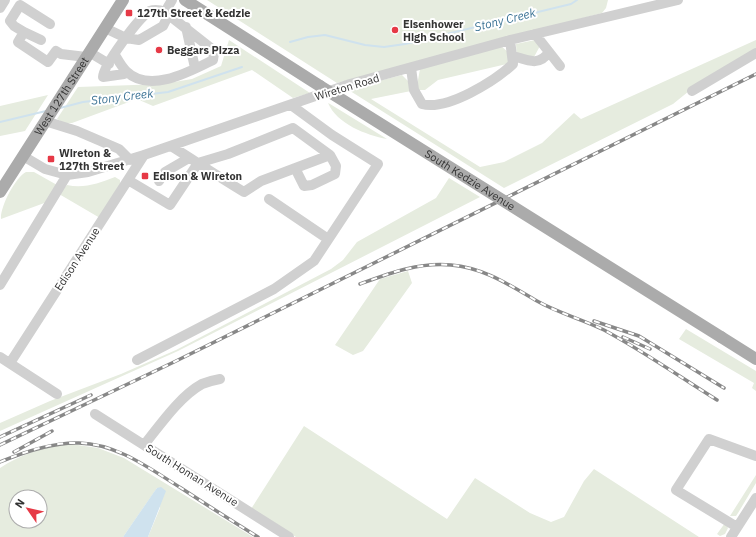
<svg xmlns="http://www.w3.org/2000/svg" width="756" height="537" font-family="'IBM Plex Sans',sans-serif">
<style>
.green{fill:#e6ecdf;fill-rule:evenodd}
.water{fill:#cfe2ee}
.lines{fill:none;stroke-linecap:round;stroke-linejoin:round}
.stream{stroke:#cfe2ee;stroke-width:2}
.minor{stroke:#d0d0d0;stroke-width:10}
.major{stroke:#ababab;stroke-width:12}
.rail-casing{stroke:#888;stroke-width:3.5}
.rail{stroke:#fff;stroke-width:2;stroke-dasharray:6;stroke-linecap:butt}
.major-bridge{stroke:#ababab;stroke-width:12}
.poi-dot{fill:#e63946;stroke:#fff;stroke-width:1.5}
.labels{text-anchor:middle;stroke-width:4;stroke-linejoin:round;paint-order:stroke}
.poi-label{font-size:11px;font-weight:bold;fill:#333;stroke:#fff;text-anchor:start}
.street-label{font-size:11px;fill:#333;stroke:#fff}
.water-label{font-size:12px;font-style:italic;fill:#3f7597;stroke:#fff}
</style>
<rect width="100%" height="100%" fill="#fff"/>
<path class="green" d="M 207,0 L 608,0 L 606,8 L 602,13 L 337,83 Z
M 229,40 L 310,93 L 293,98 L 252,70 L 153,106 L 137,99 L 72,123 L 64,123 L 57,119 L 78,87 L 162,84 L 192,79 L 221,66 Z
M 535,40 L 540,46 L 534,57 L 517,61 L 516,44 Z
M 756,40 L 756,51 L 699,83 L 673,104 L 504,188 L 347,89 L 402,75 L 410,83 L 411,91 L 371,99 L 480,167 L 504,162 L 542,143 L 574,113 L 581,119 Z
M 500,45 L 509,53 L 511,63 L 438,80 L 425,90 L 418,90 L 418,80 L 420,69 Z
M 48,95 L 25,131 L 0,136 L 0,106 Z
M 328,103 L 330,104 L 387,139 C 366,135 337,124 328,103 Z
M 26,172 L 34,172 L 57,185 L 47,202 L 1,219 C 0,207 15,178 26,172 Z
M 115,177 L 120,180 L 120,184 L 100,218 L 59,194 L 67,185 C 84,189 99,183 115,177 Z
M 449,178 L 480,197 L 178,351 L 0,431 L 0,423 L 50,401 L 121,374 L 176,350 L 331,269 L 343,260 L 357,242 L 436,198 Z
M 408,271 L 412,283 L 363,351 L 353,355 L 335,345 L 380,279 Z
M 686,329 L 756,371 L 756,391 L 752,388 L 754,383 L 679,339 Z
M 304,426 L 447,519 L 475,478 L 530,513 L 551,522 L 564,517 L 584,481 L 594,469 L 699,537 L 296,537 L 251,509 Z
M 71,444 L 98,448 L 124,458 L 253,537 L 148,537 L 160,508 L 157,488 L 123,537 L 0,537 L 0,468 C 21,454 46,446 71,444 ZM 16,497 L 40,497 L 40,521 L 16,521 Z
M 756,475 L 756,483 L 738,513 L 736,516 L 730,516 Z
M 725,523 L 728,528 L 725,534 L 720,536 L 717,534 Z"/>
<path class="water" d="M 161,487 L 166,491 L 148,537 L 123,537 L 154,492 L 157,488 Z"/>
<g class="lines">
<path class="stream" d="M 290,42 L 308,37 L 325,35 L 365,45 L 384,47 L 405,44 L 571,4 L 577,0
M 60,108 L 83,102 L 168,92 L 242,67
M 0,122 L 46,111"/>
<path class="minor" d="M 0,8 L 5,0
M 186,27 L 195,68
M 105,28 L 126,38 L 139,40 L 163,26 L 166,20 L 165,12 L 172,0
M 24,32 L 14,26 L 10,21 L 20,5 L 50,24
M 535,34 L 560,66
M 41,40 L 24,32 L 18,42 L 48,62 L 56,51 L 61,54 L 86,57
M 89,52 L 109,64
M 115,55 C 118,60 121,66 126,71 C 149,94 189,72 213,60 L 214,53 L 212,49 L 165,12 C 160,10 155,9 150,11 C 139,17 103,66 103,77 L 124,74 L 126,71
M 513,56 C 527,60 539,67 549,52
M 411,68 L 414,90 L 422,104 C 447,111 495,81 513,64 L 510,40
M 692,91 L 756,53
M 45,121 L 77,131 L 119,149 L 130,160
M 23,156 L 45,169 L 67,175 L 88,172 L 144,155 L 350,84 L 510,40 L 678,0
M 295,168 L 304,186 L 312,185 L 335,174 L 336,166 L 330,155
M 128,180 L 170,205 L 198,163 L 228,154 L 293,128 L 330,155 L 261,181 L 244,192 C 219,177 195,161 171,146
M 159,181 L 165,172 L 189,158
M 269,199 L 328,239
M 0,285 L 67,175
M 0,357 L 57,394
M 137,360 L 274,289 L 314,261 L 378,164 L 332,135 L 291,105
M 10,363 L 144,155
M 95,414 L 289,537
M 144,445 C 160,425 180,396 202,384 C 207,382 214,380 220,379
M 737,527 L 676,490 L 709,439 L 756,456
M 731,537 L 756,498"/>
<g class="major">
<path d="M 185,0 L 320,86"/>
<path id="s1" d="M 0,192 L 123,0"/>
<path d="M 721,337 L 756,359"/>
</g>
<defs>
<path id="rail" d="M 360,284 C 390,273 419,262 451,265 C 485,268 509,285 537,301 C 558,313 582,319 604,330 C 643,351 680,377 717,400
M 594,321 L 639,336 L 724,388
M 623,337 L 650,349
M 0,437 L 91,395
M 0,445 L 174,362 L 756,74
M 14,452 L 52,431
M 0,462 C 24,452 52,442 79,443 C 118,444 150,469 181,488 C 207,505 232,521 258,537"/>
</defs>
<use href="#rail" class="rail-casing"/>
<use href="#rail" class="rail"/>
<path class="major-bridge" id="s2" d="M 320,86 L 721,337"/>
</g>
<g class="poi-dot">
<rect x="125" y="9" width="8" height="8" rx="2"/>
<circle cx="395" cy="30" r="4"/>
<circle cx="159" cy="50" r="4"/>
<rect x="47" y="155" width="8" height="8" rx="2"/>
<rect x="141" y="172" width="8" height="8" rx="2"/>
</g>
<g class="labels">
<g class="poi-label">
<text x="137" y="17">127th Street &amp; Kedzie</text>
<text x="403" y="28">Eisenhower<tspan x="403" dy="13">High School</tspan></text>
<text x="167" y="54">Beggars Pizza</text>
<text x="59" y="157">Wireton &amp;<tspan x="59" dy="13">127th Street</tspan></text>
<text x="153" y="180">Edison &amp; Wireton</text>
</g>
<g class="street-label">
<text transform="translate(347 87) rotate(-17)" y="4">Wireton Road</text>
<text dy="4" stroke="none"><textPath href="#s1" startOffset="114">West 127th Street</textPath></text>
<text dy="4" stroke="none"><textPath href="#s2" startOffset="177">South Kedzie Avenue</textPath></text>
<text transform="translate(77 259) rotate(-57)" y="4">Edison Avenue</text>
<text transform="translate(192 475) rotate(32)" y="4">South Homan Avenue</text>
</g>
<g class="water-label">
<text transform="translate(505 20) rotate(-14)" y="4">Stony Creek</text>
<text transform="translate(122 97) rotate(-7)" y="4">Stony Creek</text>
</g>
</g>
<g transform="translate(28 509) rotate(304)"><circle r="19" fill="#ffffff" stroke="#adadad"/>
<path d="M0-3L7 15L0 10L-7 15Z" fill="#e63946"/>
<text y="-6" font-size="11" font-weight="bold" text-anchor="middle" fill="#333333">N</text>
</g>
</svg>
